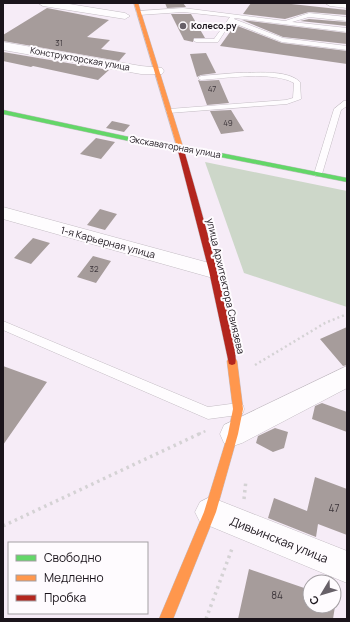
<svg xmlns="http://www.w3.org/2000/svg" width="350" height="622" font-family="Manrope,sans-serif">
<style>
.green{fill:#cdd7c9}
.building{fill:#a69c9b}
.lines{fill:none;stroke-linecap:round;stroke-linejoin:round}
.lane-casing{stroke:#c4bdc4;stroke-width:1}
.street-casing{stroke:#c4bdc4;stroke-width:1}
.fast-casing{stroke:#c4bdc4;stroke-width:1}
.slow-casing{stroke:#c4bdc4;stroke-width:1}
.jam-casing{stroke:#c4bdc4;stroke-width:1}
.path-far1{stroke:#d4d2d4;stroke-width:2.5;stroke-dasharray:2 3;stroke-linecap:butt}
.path{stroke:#d4d2d4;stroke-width:3.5;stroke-dasharray:2.5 4;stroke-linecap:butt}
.lane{fill:#fefcfe;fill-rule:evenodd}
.street{fill:#fefcfe;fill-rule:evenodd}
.fast{fill:#63d668;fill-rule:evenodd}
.slow{fill:#ff974d;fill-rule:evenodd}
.jam{fill:#b3261e;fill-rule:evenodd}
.poi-dot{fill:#676068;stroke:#fefbfe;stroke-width:1.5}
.labels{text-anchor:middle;stroke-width:4;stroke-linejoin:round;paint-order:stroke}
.number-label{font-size:8px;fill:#3d363b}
.far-poi-label{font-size:9px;font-weight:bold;fill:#1a141b;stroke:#fefbfe;text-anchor:start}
.far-street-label{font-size:9px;fill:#1a141b;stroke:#fefbfe}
.street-label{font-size:10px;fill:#1a141b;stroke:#fefbfe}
.near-number-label{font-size:10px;fill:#3d363b}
.near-street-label{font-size:12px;fill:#1a141b;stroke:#fefbfe}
</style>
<rect width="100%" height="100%" fill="#f6ecf7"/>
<path class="green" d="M 205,162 L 347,191 L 347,307 L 244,273 Z"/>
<path class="building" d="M 165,3 L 183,3 L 186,7 L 167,8 Z
M 251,3 L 282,3 L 347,10 L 347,15 L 309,12 L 285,19 L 243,14 Z
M 47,8 L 109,20 L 87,37 L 110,40 L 101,49 L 126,53 L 119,61 L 3,41 L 3,35 Z
M 171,14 L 191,14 L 205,38 L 194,38 L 193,42 L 184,40 Z
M 309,19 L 347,22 L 347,26 L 300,21 Z
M 242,20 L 347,33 L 347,44 L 283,37 Z
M 235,25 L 282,43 L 347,51 L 347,64 L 220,46 Z
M 3,52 L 109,70 L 98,80 L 33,66 L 31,67 L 3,61 Z
M 206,53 L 216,73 L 201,75 L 197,77 L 190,54 Z
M 198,80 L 201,81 L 219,80 L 229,103 L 207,105 Z
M 231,110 L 244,131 L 221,134 L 210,111 Z
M 112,121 L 130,125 L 124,132 L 106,128 Z
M 96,138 L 115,142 L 101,159 L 80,154 Z
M 100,209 L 117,214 L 105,230 L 87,225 Z
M 33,238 L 50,243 L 31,264 L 14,258 Z
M 93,256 L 111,261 L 96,283 L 77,277 Z
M 347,327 L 347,365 L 343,366 L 320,339 Z
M 3,366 L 47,382 L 3,445 Z
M 322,403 L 347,412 L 347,432 L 312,419 L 315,406 Z
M 275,428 L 288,432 L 284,448 L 273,452 L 256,443 L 258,436 Z
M 315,477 L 347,489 L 347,535 L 318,524 L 316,537 L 268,518 L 274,498 L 307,511 Z
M 249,569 L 310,590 L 310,606 L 334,606 L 334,599 L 336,600 L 333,619 L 238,619 Z"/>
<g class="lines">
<defs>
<path id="lane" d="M 183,8 L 285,21 L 309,13 L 347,17 L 347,21 L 309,17 L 292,22 L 347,28 L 347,32 L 235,18 L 234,19 L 283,38 L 347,46 L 347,50 L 282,42 L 231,22 L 218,42 L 196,42 L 194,41 L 194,39 L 214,39 L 230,17 L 183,12 L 139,15 L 136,13 L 139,11 Z
M 236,73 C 254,73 287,69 300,82 L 301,99 L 287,104 L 169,113 L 165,111 L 169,109 L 286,100 L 293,98 L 294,83 C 274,71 225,78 201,80 L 198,78 L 201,76 Z
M 344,101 L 347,101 L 347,106 L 341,110 L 322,174 L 321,176 L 315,176 L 314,174 L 334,109 Z
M 3,321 L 208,407 L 238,403 L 243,405 L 244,409 L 243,413 L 238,415 L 208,419 L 3,330 Z"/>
<path id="street" d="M 38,3 L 63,3 L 125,13 L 130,16 L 125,19 L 43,6 Z
M 325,3 L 347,3 L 347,8 L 330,6 Z
M 3,42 L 141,66 L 162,68 L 164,71 L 162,74 L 141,74 L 3,50 Z
M 3,207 L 213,264 L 220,266 L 223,271 L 220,276 L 213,278 L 3,219 Z
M 347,366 L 347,388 L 242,443 L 233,446 L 224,443 L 220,434 L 224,425 Z
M 210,497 L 347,551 L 347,583 L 200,522 L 195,512 L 200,502 Z"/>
<path id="fast" d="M 3,110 L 157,143 L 180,145 L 347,178 L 347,182 L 180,149 L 157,147 L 3,114 Z"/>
<path id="slow" d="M 134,3 L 138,3 L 183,147 L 182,148 L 177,147 Z
M 232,357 L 235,358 L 237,361 L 243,409 L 238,434 L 216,512 L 173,619 L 159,619 L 204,512 L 228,434 L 233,409 L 227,361 L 229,358 Z"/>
<path id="jam" d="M 180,145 L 183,147 C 191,174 242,350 235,364 L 232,365 L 229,364 L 209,271 L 177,147 Z"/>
</defs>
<use href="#lane" class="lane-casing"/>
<use href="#street" class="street-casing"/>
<use href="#fast" class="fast-casing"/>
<use href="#slow" class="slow-casing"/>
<use href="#jam" class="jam-casing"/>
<path class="path-far1" d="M 255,365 L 325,323 L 347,314
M 199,434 L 208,430"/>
<path class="path" d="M 244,499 L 246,480
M 3,526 L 201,433
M 206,619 L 233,546"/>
<use href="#lane" class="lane"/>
<use href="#street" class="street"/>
<use href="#fast" class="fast"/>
<use href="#slow" class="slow"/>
<use href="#jam" class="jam"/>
</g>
<circle class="poi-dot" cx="183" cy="26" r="4"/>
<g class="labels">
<g class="number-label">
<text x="59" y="46">31</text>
<text x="212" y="92">47</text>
<text x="228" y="126">49</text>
<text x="94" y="272">32</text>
</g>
<g class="far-poi-label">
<text x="191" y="29">Колесо.ру</text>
</g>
<g class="far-street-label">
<text transform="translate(80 59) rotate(10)" y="3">Конструкторская улица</text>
<text transform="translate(175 147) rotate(10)" y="3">Экскаваторная улица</text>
</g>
<g class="street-label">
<text transform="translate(108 242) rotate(15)" y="4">1-я Карьерная улица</text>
<text transform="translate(226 286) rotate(77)" y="4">улица Архитектора Свиязева</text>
</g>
<g class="near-number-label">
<text x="334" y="512">47</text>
<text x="277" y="599">84</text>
</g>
<g class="near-street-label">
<text transform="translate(279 540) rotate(22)" y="4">Дивьинская улица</text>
</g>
</g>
<rect width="350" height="622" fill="none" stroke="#1a141b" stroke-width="8"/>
<rect x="8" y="542" width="140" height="72" fill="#fefbfe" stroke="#a39fa3"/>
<rect x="16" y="555" width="20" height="6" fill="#63d668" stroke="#a39fa3"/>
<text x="44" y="562" font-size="12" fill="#1a141b">Свободно</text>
<rect x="16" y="575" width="20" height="6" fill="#ff974d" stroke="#a39fa3"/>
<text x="44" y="582" font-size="12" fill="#1a141b">Медленно</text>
<rect x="16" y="595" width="20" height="6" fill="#b3261e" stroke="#a39fa3"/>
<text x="44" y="602" font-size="12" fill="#1a141b">Пробка</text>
<g transform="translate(322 594) rotate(232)"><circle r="19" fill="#fefbfe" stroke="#a39fa3"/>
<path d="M0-3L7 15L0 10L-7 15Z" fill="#676068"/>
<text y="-6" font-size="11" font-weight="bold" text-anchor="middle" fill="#1a141b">С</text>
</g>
</svg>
